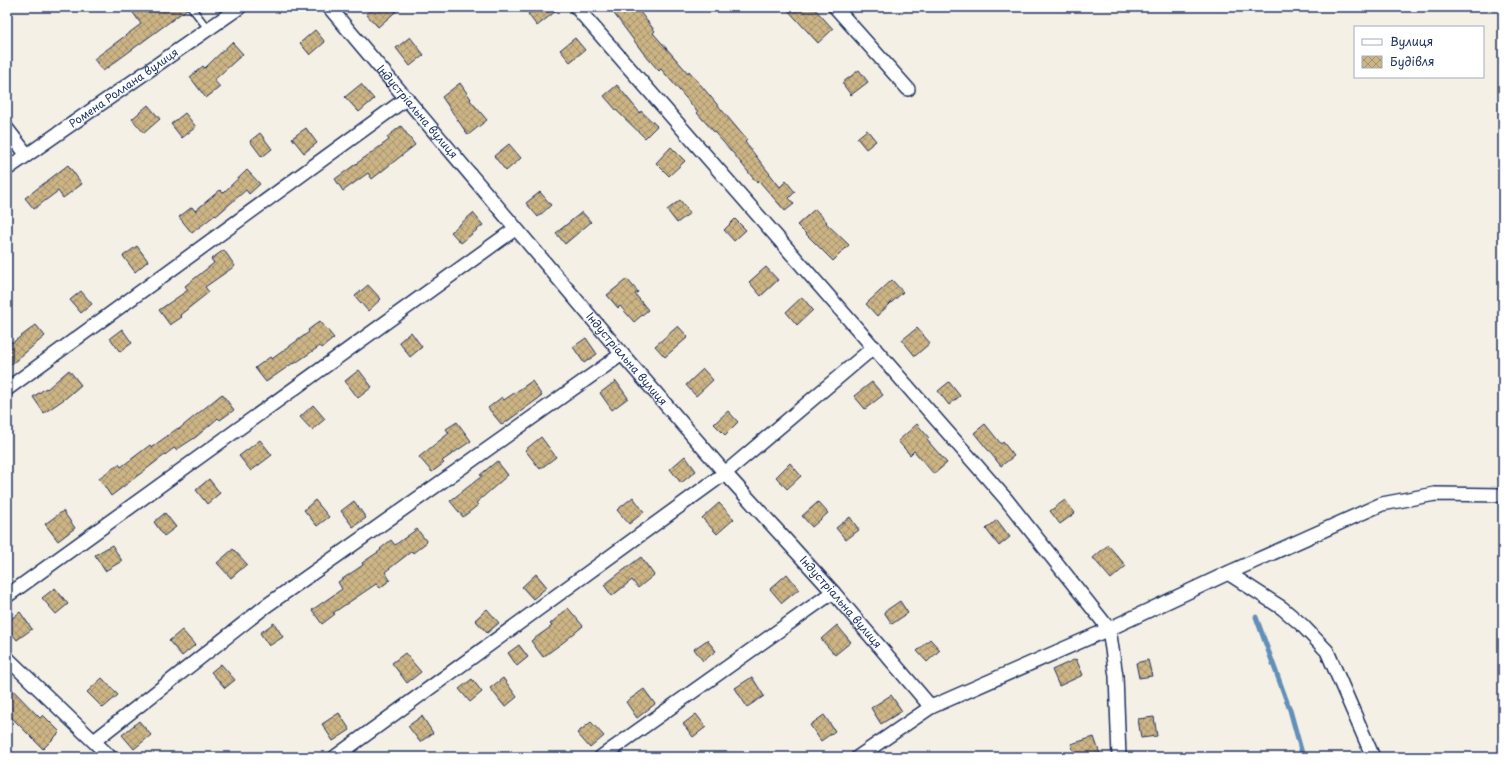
<svg xmlns="http://www.w3.org/2000/svg" width="1510" height="764" font-family="'Playpen Sans',sans-serif">
<style>
.lines{fill:none;stroke-linecap:round;stroke-linejoin:round}
.stream{stroke:#628fb7;stroke-width:5}
.building{fill:url(#building-cross-hatch);stroke:#1b2f5e}
.lane-casing{stroke:#1b2f5e;stroke-width:9}
.street-casing{stroke:#1b2f5e;stroke-width:16}
.lane{stroke:#fff;stroke-width:6}
.street{stroke:#fff;stroke-width:13}
.labels{text-anchor:middle;stroke-width:3;stroke-linejoin:round;paint-order:stroke}
.street-label{font-size:11px;fill:#1b2f5e;stroke:#fff}
</style>
<defs>
<pattern id="building-cross-hatch" width="8" height="8" patternUnits="userSpaceOnUse"><rect width="8" height="8" fill="#ccb484"/><path d="M0 0l8 8M0 8l8-8" fill="none" stroke="#a5936f"/></pattern>
</defs>
<rect width="100%" height="100%" fill="#f5f0e6"/>
<filter id="ink" filterUnits="userSpaceOnUse"><feTurbulence type="fractalNoise" baseFrequency=".025" numOctaves="2"/><feDisplacementMap in="SourceGraphic" scale="8" xChannelSelector="R" yChannelSelector="G"/><feConvolveMatrix kernelMatrix="1 2 1 2 8 2 1 2 1" color-interpolation-filters="sRGB"/></filter>
<g filter="url(#ink)">
<g class="lines">
<path class="stream" d="M 1256,617 L 1290,710 L 1303,757"/>
</g>
<path class="building" d="M 129,7 L 187,7 L 187,9 L 103,71 L 94,59 L 141,24 Z
M 374,7 L 401,7 L 378,27 L 366,14 Z
M 536,7 L 561,7 L 537,26 L 528,14 Z
M 609,7 L 636,7 L 655,31 L 653,33 L 688,73 L 689,71 L 747,140 L 745,142 L 780,187 L 786,181 L 795,192 L 789,198 L 794,204 L 785,211 L 759,181 L 757,183 L 733,153 L 697,113 L 698,112 L 661,69 L 659,71 L 644,54 Z
M 785,7 L 813,7 L 833,29 L 818,43 Z
M 315,30 L 325,42 L 310,55 L 300,43 Z
M 410,37 L 424,55 L 410,66 L 396,48 Z
M 575,38 L 585,50 L 570,62 L 560,50 Z
M 232,42 L 243,54 L 214,80 L 220,87 L 206,98 L 190,77 L 203,66 L 205,68 Z
M 859,70 L 868,82 L 851,95 L 842,83 Z
M 460,83 L 471,99 L 470,100 L 487,120 L 468,135 L 442,97 Z
M 361,84 L 374,99 L 359,112 L 345,97 Z
M 617,85 L 640,113 L 641,111 L 657,126 L 645,138 L 617,111 L 604,96 Z
M 148,105 L 160,119 L 144,133 L 132,119 Z
M 185,113 L 196,127 L 182,138 L 171,124 Z
M 401,126 L 415,145 L 372,179 L 368,173 L 343,191 L 335,179 L 389,140 L 387,137 Z
M 306,128 L 317,143 L 304,153 L 292,138 Z
M 867,130 L 876,141 L 866,149 L 857,138 Z
M 260,133 L 272,149 L 262,157 L 250,141 Z
M 509,144 L 521,158 L 506,171 L 494,156 Z
M 671,147 L 685,161 L 669,176 L 656,163 Z
M 68,165 L 82,184 L 63,198 L 58,191 L 34,209 L 25,198 Z
M 247,170 L 260,184 L 249,194 L 246,190 L 216,216 L 215,215 L 192,233 L 179,217 L 192,207 L 195,211 L 220,190 L 223,193 Z
M 540,192 L 551,205 L 538,217 L 526,203 Z
M 680,200 L 690,213 L 677,223 L 667,210 Z
M 815,209 L 827,222 L 826,223 L 849,245 L 833,261 L 797,225 Z
M 582,212 L 591,222 L 565,244 L 556,233 Z
M 473,213 L 483,225 L 461,243 L 451,232 Z
M 735,219 L 746,230 L 734,241 L 724,230 Z
M 137,246 L 148,261 L 135,272 L 123,256 Z
M 224,250 L 235,266 L 205,287 L 209,292 L 180,315 L 182,317 L 170,325 L 159,310 L 188,290 L 185,286 L 214,263 L 211,259 Z
M 766,267 L 778,280 L 761,296 L 749,282 Z
M 627,279 L 638,292 L 635,294 L 648,310 L 634,322 L 620,306 L 618,308 L 607,295 Z
M 892,280 L 903,292 L 877,316 L 866,304 Z
M 368,285 L 381,299 L 368,311 L 355,296 Z
M 81,291 L 92,304 L 81,313 L 70,300 Z
M 802,297 L 813,310 L 797,325 L 786,312 Z
M 320,321 L 334,338 L 322,348 L 320,346 L 294,364 L 293,363 L 266,382 L 255,368 L 270,357 L 272,359 L 309,332 L 308,330 Z
M 36,325 L 45,336 L 7,368 L 7,336 L 12,343 Z
M 678,326 L 688,337 L 665,357 L 655,346 Z
M 917,328 L 930,343 L 915,356 L 902,340 Z
M 122,329 L 132,343 L 120,352 L 110,338 Z
M 411,332 L 422,347 L 410,357 L 399,342 Z
M 586,338 L 597,354 L 584,363 L 573,347 Z
M 703,369 L 713,380 L 696,396 L 686,385 Z
M 69,370 L 81,385 L 66,398 L 44,413 L 33,397 L 46,388 L 47,389 Z
M 359,370 L 372,387 L 358,398 L 345,381 Z
M 532,381 L 542,396 L 502,425 L 488,408 L 502,397 L 504,400 Z
M 616,381 L 628,398 L 612,410 L 600,393 Z
M 872,382 L 883,395 L 865,409 L 854,396 Z
M 949,382 L 960,396 L 949,405 L 938,391 Z
M 222,394 L 234,410 L 220,420 L 218,418 L 196,437 L 176,450 L 174,448 L 111,496 L 99,478 L 119,464 L 121,467 L 150,445 L 152,447 L 178,428 L 179,429 Z
M 313,405 L 325,419 L 312,430 L 300,417 Z
M 728,411 L 738,422 L 725,435 L 714,424 Z
M 457,422 L 471,441 L 442,461 L 444,463 L 432,472 L 419,457 L 449,433 L 446,429 Z
M 917,424 L 929,438 L 927,440 L 947,463 L 934,474 L 914,451 L 910,455 L 898,441 Z
M 985,424 L 1001,444 L 1003,442 L 1014,456 L 1001,466 L 974,433 Z
M 541,437 L 556,457 L 540,469 L 525,450 Z
M 260,440 L 272,455 L 251,471 L 239,456 Z
M 685,456 L 696,471 L 681,483 L 670,469 Z
M 497,461 L 508,475 L 476,503 L 478,505 L 463,517 L 450,501 L 482,476 L 480,475 Z
M 790,463 L 801,476 L 787,489 L 776,477 Z
M 209,479 L 220,493 L 207,504 L 196,490 Z
M 633,497 L 644,512 L 629,524 L 617,510 Z
M 315,500 L 329,517 L 317,526 L 304,510 Z
M 1065,500 L 1075,513 L 1060,524 L 1050,511 Z
M 354,501 L 366,518 L 353,527 L 341,511 Z
M 818,502 L 828,513 L 812,527 L 802,516 Z
M 719,503 L 734,519 L 717,534 L 702,518 Z
M 63,511 L 75,528 L 58,541 L 45,524 Z
M 165,513 L 176,527 L 164,536 L 154,522 Z
M 850,517 L 859,530 L 846,540 L 836,528 Z
M 997,520 L 1010,537 L 999,546 L 986,529 Z
M 417,529 L 427,542 L 413,553 L 412,551 L 385,572 L 390,580 L 380,588 L 376,584 L 333,613 L 335,614 L 322,624 L 312,610 L 342,589 L 338,582 L 363,565 L 362,563 L 381,550 L 380,549 L 391,540 L 395,545 Z
M 112,545 L 122,561 L 105,571 L 95,555 Z
M 1108,545 L 1126,566 L 1111,579 L 1093,558 Z
M 233,549 L 247,564 L 231,578 L 217,563 Z
M 641,557 L 654,575 L 638,588 L 632,580 L 612,596 L 604,585 Z
M 536,574 L 547,587 L 533,599 L 522,587 Z
M 787,574 L 799,589 L 782,603 L 770,589 Z
M 55,588 L 68,604 L 56,614 L 42,598 Z
M 900,601 L 908,613 L 892,624 L 884,612 Z
M 568,608 L 583,626 L 565,641 L 543,657 L 531,641 L 552,626 L 550,624 Z
M 487,609 L 499,623 L 487,633 L 475,620 Z
M 20,612 L 32,629 L 17,640 L 7,627 L 7,622 Z
M 274,623 L 283,637 L 269,646 L 260,633 Z
M 837,625 L 851,642 L 835,655 L 821,639 Z
M 182,630 L 195,645 L 182,656 L 169,641 Z
M 930,639 L 940,650 L 927,662 L 917,651 Z
M 707,640 L 716,651 L 703,661 L 694,649 Z
M 519,645 L 528,657 L 517,666 L 508,653 Z
M 405,653 L 421,672 L 407,683 L 392,663 Z
M 1076,659 L 1083,675 L 1059,686 L 1052,670 Z
M 1148,660 L 1152,676 L 1139,678 L 1136,663 Z
M 221,664 L 235,680 L 225,688 L 211,672 Z
M 752,677 L 764,696 L 747,707 L 735,688 Z
M 102,678 L 118,695 L 103,708 L 87,692 Z
M 503,678 L 517,697 L 505,707 L 490,688 Z
M 472,679 L 482,692 L 470,702 L 459,689 Z
M 7,684 L 40,718 L 43,715 L 60,732 L 43,749 L 7,713 Z
M 644,689 L 655,704 L 637,718 L 626,702 Z
M 891,695 L 902,711 L 881,724 L 871,708 Z
M 339,713 L 350,730 L 333,741 L 322,724 Z
M 696,714 L 706,727 L 693,737 L 683,724 Z
M 824,715 L 835,731 L 821,741 L 810,725 Z
M 422,716 L 433,733 L 420,742 L 408,726 Z
M 1154,717 L 1157,736 L 1141,738 L 1138,719 Z
M 139,721 L 151,735 L 134,749 L 122,735 Z
M 591,722 L 604,736 L 590,748 L 577,733 Z
M 1094,737 L 1101,757 L 1076,757 L 1071,744 Z"/>
<g class="lines">
<defs>
<path id="lane" d="M 191,7 L 208,29"/>
<g id="street">
<path id="s1" d="M 329,7 L 622,354 L 725,473 L 833,592 L 931,707"/>
<path d="M 576,7 L 1005,498 L 1109,629 L 1116,676 L 1119,757"/>
<path d="M 835,7 L 908,89"/>
<path d="M 7,129 L 27,155"/>
<path id="s2" d="M 7,169 L 240,7"/>
<path d="M 7,389 L 407,98"/>
<path d="M 1228,573 L 1282,608 L 1302,625 L 1327,651 L 1373,757"/>
<path d="M 7,596 L 515,229"/>
<path d="M 7,658 L 110,757"/>
<path d="M 94,741 L 266,606 L 622,354"/>
<path d="M 335,757 L 725,473 L 874,347"/>
<path d="M 601,757 L 833,592"/>
<path d="M 858,757 L 931,707 L 1109,629 L 1228,573 L 1382,504 L 1435,494 L 1503,495"/>
</g>
</defs>
<use href="#lane" class="lane-casing"/>
<use href="#street" class="street-casing"/>
<use href="#lane" class="lane"/>
<use href="#street" class="street"/>
</g>
</g>
<g class="labels">
<g class="street-label">
<text dy="4" stroke="none"><textPath href="#s2" startOffset="142">Ромена Роллана вулиця</textPath></text>
<text dy="4" stroke="none"><textPath href="#s1" startOffset="137">Індустріальна вулиця</textPath></text>
<text dy="4" stroke="none"><textPath href="#s1" startOffset="461">Індустріальна вулиця</textPath></text>
<text dy="4" stroke="none"><textPath href="#s1" startOffset="785">Індустріальна вулиця</textPath></text>
</g>
</g>
<rect width="1510" height="764" fill="none" stroke="#fff" stroke-width="24"/>
<rect x="12" y="12" width="1486" height="740" fill="none" stroke="#1b2f5e" stroke-width="1.5" filter="url(#ink)"/>
<rect x="1354" y="26" width="130" height="52" fill="#ffffff" stroke="#a4acbf"/>
<rect x="1362" y="39" width="20" height="6" fill="#ffffff" stroke="#a4acbf"/>
<text x="1390" y="46" font-size="12" fill="#1b2f5e">Вулиця</text>
<rect x="1362" y="56" width="20" height="12" fill="url(#building-cross-hatch)" stroke="#a4acbf"/>
<text x="1390" y="66" font-size="12" fill="#1b2f5e">Будівля</text>
</svg>
